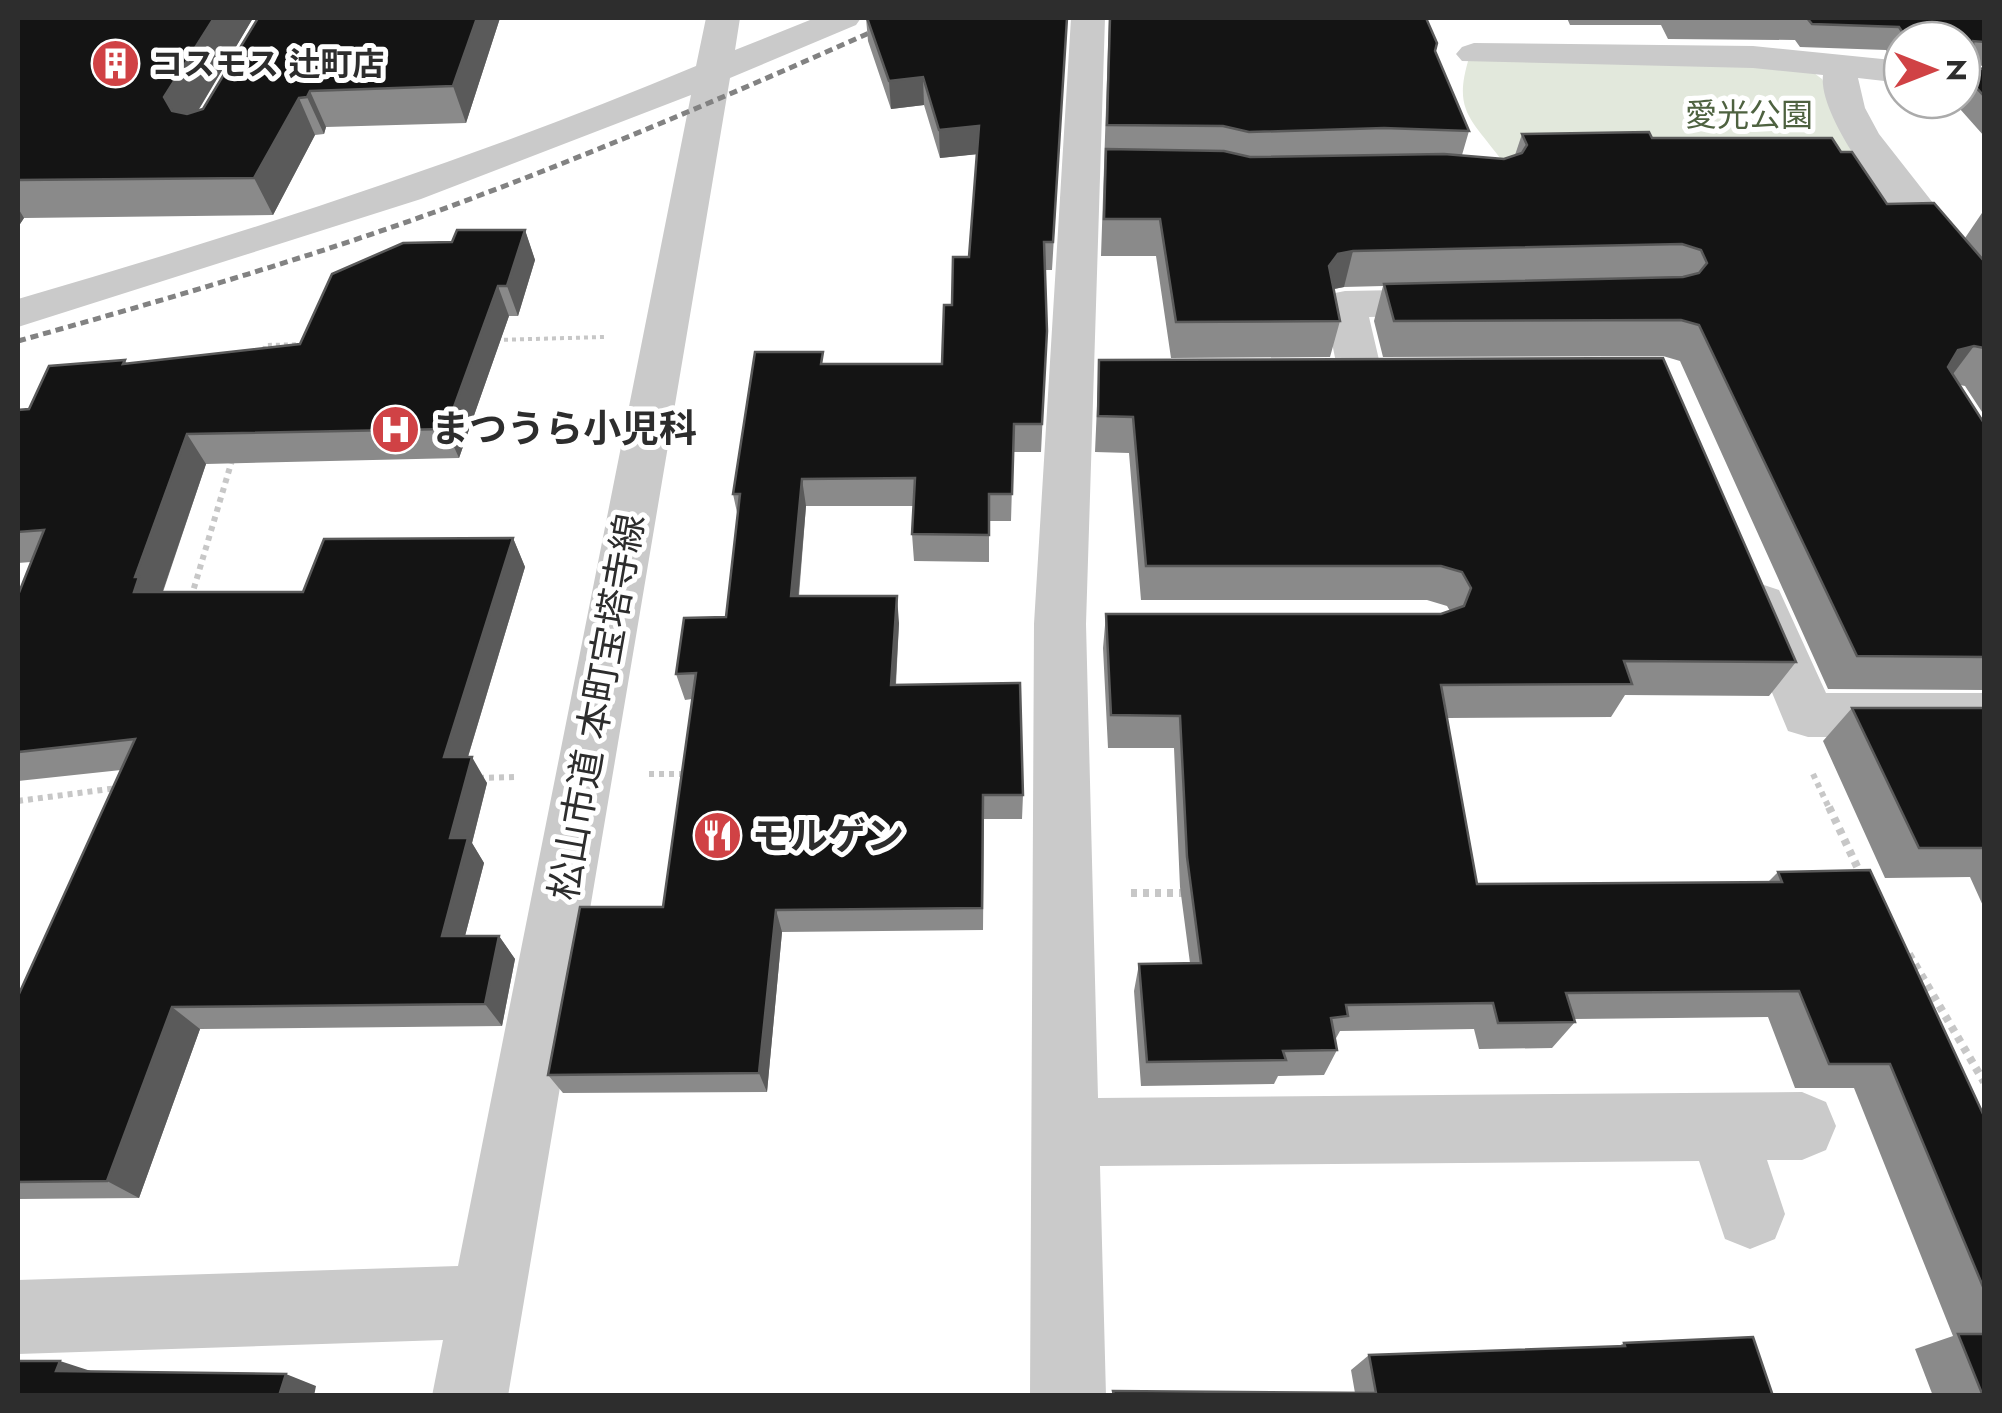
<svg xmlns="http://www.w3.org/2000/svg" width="2002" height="1413" font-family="Jost,'Noto Sans JP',sans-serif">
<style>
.green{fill:#e2e8dc}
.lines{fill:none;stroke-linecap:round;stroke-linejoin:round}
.path-far2{stroke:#c7c7c7;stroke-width:4;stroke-dasharray:4 4;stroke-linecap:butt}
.path-far1{stroke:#c7c7c7;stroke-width:6;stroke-dasharray:5 5;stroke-linecap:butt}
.path{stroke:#c7c7c7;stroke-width:8;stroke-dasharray:6 6;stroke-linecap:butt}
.street{fill:#cacaca;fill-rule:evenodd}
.rail{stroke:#828282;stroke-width:5;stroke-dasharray:8 5;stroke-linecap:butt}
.wall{fill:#8a8a8a}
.shaded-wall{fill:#5a5a5a}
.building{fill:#141414;stroke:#5a5a5a;stroke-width:2.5}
.labels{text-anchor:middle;stroke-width:10;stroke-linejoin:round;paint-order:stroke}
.far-poi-label{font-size:32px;font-weight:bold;fill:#2d2d2d;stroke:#fff;text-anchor:start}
.far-park-label{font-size:32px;fill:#4e6240;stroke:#fff}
.poi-label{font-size:38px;font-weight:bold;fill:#2d2d2d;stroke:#fff;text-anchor:start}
.street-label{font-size:38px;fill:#2d2d2d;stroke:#fff}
</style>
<rect width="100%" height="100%" fill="#fff"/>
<path class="green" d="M 1469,58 L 1806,67 L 1822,79 L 1868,169 L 1500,158 C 1470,118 1453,110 1469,58 Z"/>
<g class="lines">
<path class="path-far2" d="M 496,340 L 604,337
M 264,350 L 265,345 L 309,344"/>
<path class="path-far1" d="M 263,354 L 264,348
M 191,598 L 233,457
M 649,774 L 687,774
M 1813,774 L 1830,810
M 479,778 L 517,777
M 18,801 L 117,788"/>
<path class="path" d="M 1829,807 L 1861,875
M 1131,893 L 1188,893
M 1909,954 L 1984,1082"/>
<path class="street" d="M 706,18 L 740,18 L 735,50 L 815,18 L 861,18 L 856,25 L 730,78 L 508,1396 L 432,1396 L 443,1340 L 18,1354 L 18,1280 L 458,1266 L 691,95 L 421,199 L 18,327 L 18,299 C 248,232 475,159 696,66 Z
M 1071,18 L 1105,18 L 1086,624 L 1098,1098 L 1802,1092 L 1826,1102 L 1836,1126 L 1826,1150 L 1802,1160 L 1767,1160 L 1785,1214 L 1775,1239 L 1750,1249 L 1725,1239 L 1699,1161 L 1100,1166 L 1106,1396 L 1030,1396 L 1034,624 Z
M 1474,43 L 1753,46 L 1902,61 L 1902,83 L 1858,78 L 1865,108 L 1879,134 L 1984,268 L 1984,308 L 1969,304 C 1933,259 1816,129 1823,75 L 1753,68 L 1462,61 L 1456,54 L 1462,47 Z
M 1452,289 L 1467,293 L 1473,302 L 1467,311 L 1452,315 L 1369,317 L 1383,377 L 1377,388 L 1361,392 L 1345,388 L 1339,377 L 1324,304 L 1330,294 L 1345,291 Z
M 1761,584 L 1779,590 L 1826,693 L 1984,693 L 1984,737 L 1808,737 L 1788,731 L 1735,604 L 1743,590 Z"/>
<path class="rail" d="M 18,341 C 157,302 296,262 432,213 C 592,155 748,87 903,18"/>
</g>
<path class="wall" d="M 18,18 L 253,18 L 198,111 L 500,18 L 466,123 L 326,127 L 324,134 L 315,135 L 273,215 L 24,218 L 18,227 Z
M 866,18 L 1067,18 L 1052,270 L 1045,270 L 1047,331 L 1041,452 L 1013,452 L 1011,521 L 989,521 L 989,562 L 914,561 L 912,534 L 913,506 L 806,506 L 799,596 L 899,623 L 896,685 L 1023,795 L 1022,819 L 984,819 L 983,930 L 782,932 L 767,1092 L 563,1093 L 548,1075 L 663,907 L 692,699 L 685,700 L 676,674 L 726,617 L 738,517 L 733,494 L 824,364 L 942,364 L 952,305 L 969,257 L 977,154 L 940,158 L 924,105 L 891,109 L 868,41 Z
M 1109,18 L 1426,18 L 1435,51 L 1469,131 L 1462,155 L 1504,159 L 1515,155 L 1522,134 L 1652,138 L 1841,152 L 1887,204 L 1965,238 L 1984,210 L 1984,415 L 1965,386 L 1960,385 L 1984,423 L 1984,690 L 1828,689 L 1680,361 L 1663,356 L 1383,357 L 1374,321 L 1383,286 L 1344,287 L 1334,289 L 1340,321 L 1330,357 L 1171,358 L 1156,256 L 1101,256 Z
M 1567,18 L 1984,18 L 1984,66 L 1974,65 L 1974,68 L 1984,69 L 1984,136 L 1952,100 L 1962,100 L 1962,40 L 1902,40 L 1902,57 L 1890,56 L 1886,50 L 1800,47 L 1795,40 L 1668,39 L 1661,25 L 1570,25 Z
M 525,230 L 535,260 L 518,316 L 509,316 L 459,458 L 206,464 L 163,592 L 303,592 L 513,538 L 525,567 L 468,757 L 487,783 L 472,843 L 484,863 L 465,936 L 499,936 L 515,959 L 502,1026 L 200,1029 L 139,1198 L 18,1199 L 18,996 L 121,770 L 18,781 L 18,595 L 31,562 L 18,563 L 18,410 L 29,409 L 125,360 L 127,364 L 300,344 L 452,242 Z
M 1099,360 L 1796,662 L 1769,696 L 1625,695 L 1611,717 L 1447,718 L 1477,884 L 1768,882 L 1778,872 L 1984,1116 L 1984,1396 L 1933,1396 L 1915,1349 L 1953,1336 L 1854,1088 L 1795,1088 L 1768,1017 L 1574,1019 L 1575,1022 L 1552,1048 L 1479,1049 L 1474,1029 L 1340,1031 L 1335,1040 L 1337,1050 L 1324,1075 L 1278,1076 L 1274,1084 L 1141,1086 L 1134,991 L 1139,964 L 1190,963 L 1180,887 L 1174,748 L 1108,748 L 1103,648 L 1106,614 L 1441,614 L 1450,611 L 1447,606 L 1427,600 L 1141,600 L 1129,453 L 1095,452 Z
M 1852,708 L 1984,708 L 1984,908 L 1970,877 L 1885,878 L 1823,741 Z
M 1624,1343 L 1773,1396 L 1112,1396 L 1113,1391 L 1355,1393 L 1351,1370 L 1369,1355 L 1617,1347 Z"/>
<path class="shaded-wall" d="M 214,18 L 253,18 L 184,134 L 164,97 Z
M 477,18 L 500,18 L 466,123 L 453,86 Z
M 923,77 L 924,105 L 891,109 L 889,81 Z
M 310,91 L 326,127 L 324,134 L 307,97 Z
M 299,98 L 315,135 L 273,215 L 254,178 Z
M 979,126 L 979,154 L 940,158 L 939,130 Z
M 18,208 L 24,218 L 18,227 Z
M 525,230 L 535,260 L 518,316 L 507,286 Z
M 1353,251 L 1344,287 L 1329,290 L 1329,266 L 1338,254 Z
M 498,286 L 509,316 L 459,458 L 446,429 Z
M 1974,346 L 1947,382 L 1931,386 L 1958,350 Z
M 187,434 L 206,464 L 159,602 L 134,592 L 135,577 Z
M 802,479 L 806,506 L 796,623 L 791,596 Z
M 513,538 L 525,567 L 460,783 L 444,757 Z
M 897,596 L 899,623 L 894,711 L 891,685 Z
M 472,757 L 487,783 L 472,843 L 484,863 L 459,959 L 442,936 L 450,838 Z
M 776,910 L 782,932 L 767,1092 L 759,1073 Z
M 499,936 L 515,959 L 502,1026 L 485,1004 Z
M 172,1007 L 200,1029 L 139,1198 L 107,1181 Z
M 60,1361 L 100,1374 L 56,1371 Z
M 286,1374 L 316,1386 L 314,1396 L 279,1396 Z"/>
<path class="building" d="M 18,18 L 214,18 L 164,97 L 172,111 L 187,114 L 203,109 L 258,18 L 477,18 L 453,86 L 310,91 L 307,97 L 299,98 L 254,178 L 18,180 Z
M 867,18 L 1067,18 L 1053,242 L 1044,242 L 1047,331 L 1042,424 L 1014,424 L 1012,494 L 989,494 L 989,535 L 912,534 L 915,478 L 802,479 L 791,596 L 897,596 L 891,685 L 1020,683 L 1023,795 L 983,795 L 982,908 L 776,910 L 759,1073 L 548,1075 L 580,907 L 663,907 L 696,673 L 676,674 L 684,618 L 726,617 L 740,494 L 733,494 L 755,352 L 823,352 L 821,364 L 942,364 L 944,305 L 952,305 L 953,257 L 969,257 L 979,126 L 939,130 L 923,77 L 889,81 Z
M 1110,18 L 1426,18 L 1437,43 L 1435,51 L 1469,131 L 1384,128 L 1249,132 L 1223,126 L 1107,125 Z
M 1807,18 L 1984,18 L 1984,42 L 1973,41 L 1974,68 L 1984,69 L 1984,96 L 1962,72 L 1962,40 L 1918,40 L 1915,34 L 1903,33 L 1899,27 L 1812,24 Z
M 1649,132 L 1652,138 L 1832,138 L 1841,152 L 1852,152 L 1887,204 L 1934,203 L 1984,261 L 1984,348 L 1974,346 L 1958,350 L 1948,367 L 1984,423 L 1984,657 L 1857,656 L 1699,325 L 1681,320 L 1394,321 L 1384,284 L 1683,277 L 1699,273 L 1707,263 L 1701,250 L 1682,244 L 1353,251 L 1338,254 L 1329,266 L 1340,321 L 1176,322 L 1160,219 L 1104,219 L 1106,149 L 1224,151 L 1250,157 L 1444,154 L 1504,159 L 1522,153 L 1527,145 L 1522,134 Z
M 457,230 L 525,230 L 507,286 L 498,286 L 446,429 L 187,434 L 135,577 L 139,577 L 134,592 L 303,592 L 324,539 L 513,538 L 444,757 L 472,757 L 450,838 L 468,838 L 442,936 L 499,936 L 485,1004 L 172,1007 L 107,1181 L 18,1182 L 18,996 L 135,739 L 18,752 L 18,595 L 44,530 L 18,532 L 18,410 L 29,409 L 49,366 L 125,360 L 123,364 L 300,344 L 332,274 L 403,243 L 452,242 Z
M 1663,358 L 1796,662 L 1624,661 L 1632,684 L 1441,685 L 1477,884 L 1782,882 L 1778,872 L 1870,870 L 1984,1116 L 1984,1289 L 1890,1064 L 1829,1064 L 1799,991 L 1566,993 L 1575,1022 L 1498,1023 L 1493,1003 L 1346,1005 L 1348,1016 L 1331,1018 L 1337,1050 L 1283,1051 L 1286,1060 L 1147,1062 L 1139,964 L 1201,963 L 1187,857 L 1180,716 L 1111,715 L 1106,614 L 1441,614 L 1464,606 L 1471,588 L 1462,572 L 1441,566 L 1146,566 L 1133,417 L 1098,416 L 1099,360 Z
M 1852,708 L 1984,708 L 1984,848 L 1919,848 Z
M 1958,1334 L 1984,1334 L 1984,1396 L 1983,1396 Z
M 1753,1337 L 1773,1396 L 1114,1396 L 1113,1391 L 1376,1393 L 1369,1355 L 1625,1346 L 1624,1343 Z
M 18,1361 L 60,1361 L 56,1371 L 286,1374 L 279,1396 L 18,1396 Z"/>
<defs>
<symbol id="building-disc" viewBox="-11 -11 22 22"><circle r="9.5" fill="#d04245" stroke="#fff"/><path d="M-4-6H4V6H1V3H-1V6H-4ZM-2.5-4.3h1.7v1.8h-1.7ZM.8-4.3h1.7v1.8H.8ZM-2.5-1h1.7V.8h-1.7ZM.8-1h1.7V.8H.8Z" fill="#fff"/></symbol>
<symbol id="hospital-disc" viewBox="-11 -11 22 22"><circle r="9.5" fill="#d04245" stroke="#fff"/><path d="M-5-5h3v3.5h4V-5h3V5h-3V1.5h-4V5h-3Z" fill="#fff"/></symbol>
<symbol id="restaurant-disc" viewBox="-11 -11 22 22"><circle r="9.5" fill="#d04245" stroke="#fff"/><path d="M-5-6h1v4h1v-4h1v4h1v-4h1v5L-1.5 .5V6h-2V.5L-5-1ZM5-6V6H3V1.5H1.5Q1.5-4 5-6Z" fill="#fff"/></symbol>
</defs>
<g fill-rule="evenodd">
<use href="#building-disc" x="88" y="36" width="55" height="55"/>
<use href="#hospital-disc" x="368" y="402" width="55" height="55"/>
<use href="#restaurant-disc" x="690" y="808" width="55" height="55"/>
</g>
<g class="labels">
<g class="far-poi-label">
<text x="151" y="75">コスモス 辻町店</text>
</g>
<g class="far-park-label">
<text x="1749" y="126">愛光公園</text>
</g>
<g class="poi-label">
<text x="431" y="442">まつうら小児科</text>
<text x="752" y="849">モルゲン</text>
</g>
<g class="street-label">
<text transform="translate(597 707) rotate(-80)" y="13">松山市道 本町宝塔寺線</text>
</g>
</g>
<rect width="2002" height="1413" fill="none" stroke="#2d2d2d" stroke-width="40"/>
<g transform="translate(1932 70) rotate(90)"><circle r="48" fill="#ffffff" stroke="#ababab" stroke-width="2.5"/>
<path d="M0-8L18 38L0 25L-18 38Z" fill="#d04245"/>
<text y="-15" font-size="28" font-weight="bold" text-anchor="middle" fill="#2d2d2d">N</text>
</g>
</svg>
